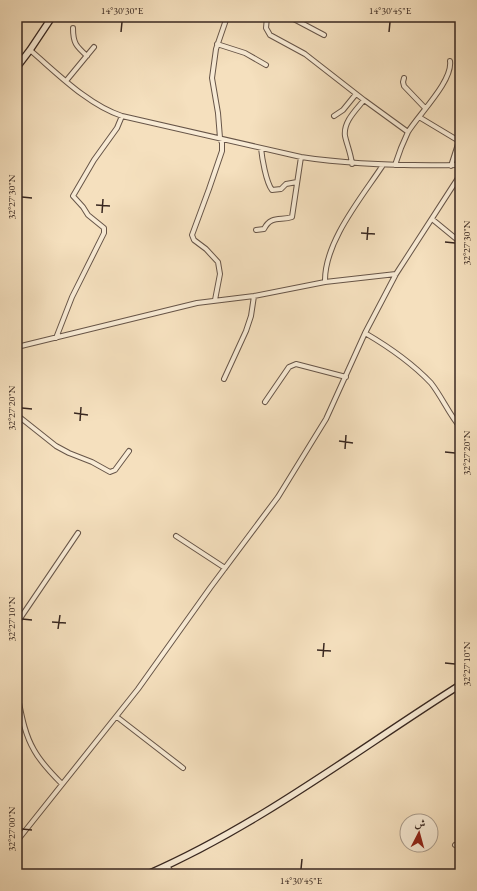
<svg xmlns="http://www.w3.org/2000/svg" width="477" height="891" font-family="'EB Garamond',Amiri,serif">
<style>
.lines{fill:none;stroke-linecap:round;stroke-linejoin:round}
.street-casing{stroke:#675548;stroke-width:6}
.secondary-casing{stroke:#382720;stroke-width:8}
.street{stroke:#f8ebd5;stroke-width:4}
.secondary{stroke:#f8ebd5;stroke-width:5.5}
.ticks{fill:none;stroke:#382720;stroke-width:1.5}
.neatline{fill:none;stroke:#382720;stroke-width:1.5}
.ticks-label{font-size:10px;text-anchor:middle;fill:#382720}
</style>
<rect width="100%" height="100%" fill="#f5e0be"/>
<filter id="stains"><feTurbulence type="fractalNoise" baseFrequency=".005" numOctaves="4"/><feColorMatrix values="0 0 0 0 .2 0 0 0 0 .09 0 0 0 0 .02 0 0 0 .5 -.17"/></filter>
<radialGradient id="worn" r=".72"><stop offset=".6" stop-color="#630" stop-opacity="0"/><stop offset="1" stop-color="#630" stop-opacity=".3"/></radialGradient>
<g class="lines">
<defs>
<path id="street" d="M 267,17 L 266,28 L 270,35 L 305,54 L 364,100 L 408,132 L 401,148 L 395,165
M 290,17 L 324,35
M 73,28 C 73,43 76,46 87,56
M 217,44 L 245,53 L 266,65
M 30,50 C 57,73 88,105 122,116 L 301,157 C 354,165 407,166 460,165
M 404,78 L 403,82 L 404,86 L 425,108
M 66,81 L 94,47
M 334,116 L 343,110 L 356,94
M 419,117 L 459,141 L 451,166
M 408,132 C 419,114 453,81 450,61
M 261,148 C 262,158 266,182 272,190 L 281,189 L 286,184 L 297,182
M 352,164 C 351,154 347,145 345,136 C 343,122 356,110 364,100
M 432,219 L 460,242
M 256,230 L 264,229 C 271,215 281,221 292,217 L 301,157
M 325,282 C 324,242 362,197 383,165
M 215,300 L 220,274 L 218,262 L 206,249 L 194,240 L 192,235 L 209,189 L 222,151 L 222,143 L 220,138 L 218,113 L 212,78 L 216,49 L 227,17
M 365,333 C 389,347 412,363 431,383 C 442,397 449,414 460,427
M 56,338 L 72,297 L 104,233 L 104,228 L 88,215 L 83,207 L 73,196 L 94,160 L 117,128 L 122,116
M 17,347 L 197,303 L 254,296 L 325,282 L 396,274
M 224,379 L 246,331 L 251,316 L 254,296
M 265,402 L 289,367 L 296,364 L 346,377
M 17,415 L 56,446 L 69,453 L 92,462 L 110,472 L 115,470 L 129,451
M 176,536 L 225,568
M 17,623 L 78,533
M 17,693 C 21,712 24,733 34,750 C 41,763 52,774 62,784
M 117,717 L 183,768
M 17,841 L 138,689 L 210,588 L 278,497 L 326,419 L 365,333 L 396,274 L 460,175
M 455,845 L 460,848
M 167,866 L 173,874"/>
<path id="secondary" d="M 17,67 L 30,50 L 52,17
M 148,874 C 260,825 357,750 460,685"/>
</defs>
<use href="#street" class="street-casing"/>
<use href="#secondary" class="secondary-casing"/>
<use href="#street" class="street"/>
<use href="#secondary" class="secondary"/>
</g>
<path class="ticks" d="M 121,32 L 122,22M 389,32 L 390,22M 22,197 L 32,198M 96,205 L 110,206M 102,213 L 103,199M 361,233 L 375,234M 367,240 L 368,227M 445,242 L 455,243M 22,408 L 32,409M 74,413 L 88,415M 80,421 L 81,407M 339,441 L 353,443M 345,449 L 346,435M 445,452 L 455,453M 22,619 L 32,620M 52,622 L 66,623M 58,629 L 60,615M 317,650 L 331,651M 323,657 L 324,643M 445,663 L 455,664M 22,829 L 32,830M 301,869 L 302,859"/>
<rect width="477" height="891" fill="none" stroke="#f5e0be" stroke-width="44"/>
<g transform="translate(419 833) rotate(6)"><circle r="19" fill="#f8ebd5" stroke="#ab9d8d"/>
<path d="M0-3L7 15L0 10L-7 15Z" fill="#8f2418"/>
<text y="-6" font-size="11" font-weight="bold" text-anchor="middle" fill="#382720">ش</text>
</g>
<rect x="22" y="22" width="433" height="847" class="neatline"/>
<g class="ticks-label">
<text x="122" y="14">14°30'30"E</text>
<text x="390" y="14">14°30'45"E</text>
<text transform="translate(11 197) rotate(-90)" y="4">32°27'30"N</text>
<text transform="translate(466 243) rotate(-90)" y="4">32°27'30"N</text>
<text transform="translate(11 408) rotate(-90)" y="4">32°27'20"N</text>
<text transform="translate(466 453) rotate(-90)" y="4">32°27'20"N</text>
<text transform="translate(11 619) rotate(-90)" y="4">32°27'10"N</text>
<text transform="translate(466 664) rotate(-90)" y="4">32°27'10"N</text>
<text transform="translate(11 829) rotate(-90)" y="4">32°27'00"N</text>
<text x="301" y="884">14°30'45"E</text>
</g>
<rect width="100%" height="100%" filter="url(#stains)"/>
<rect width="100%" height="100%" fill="url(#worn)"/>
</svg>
